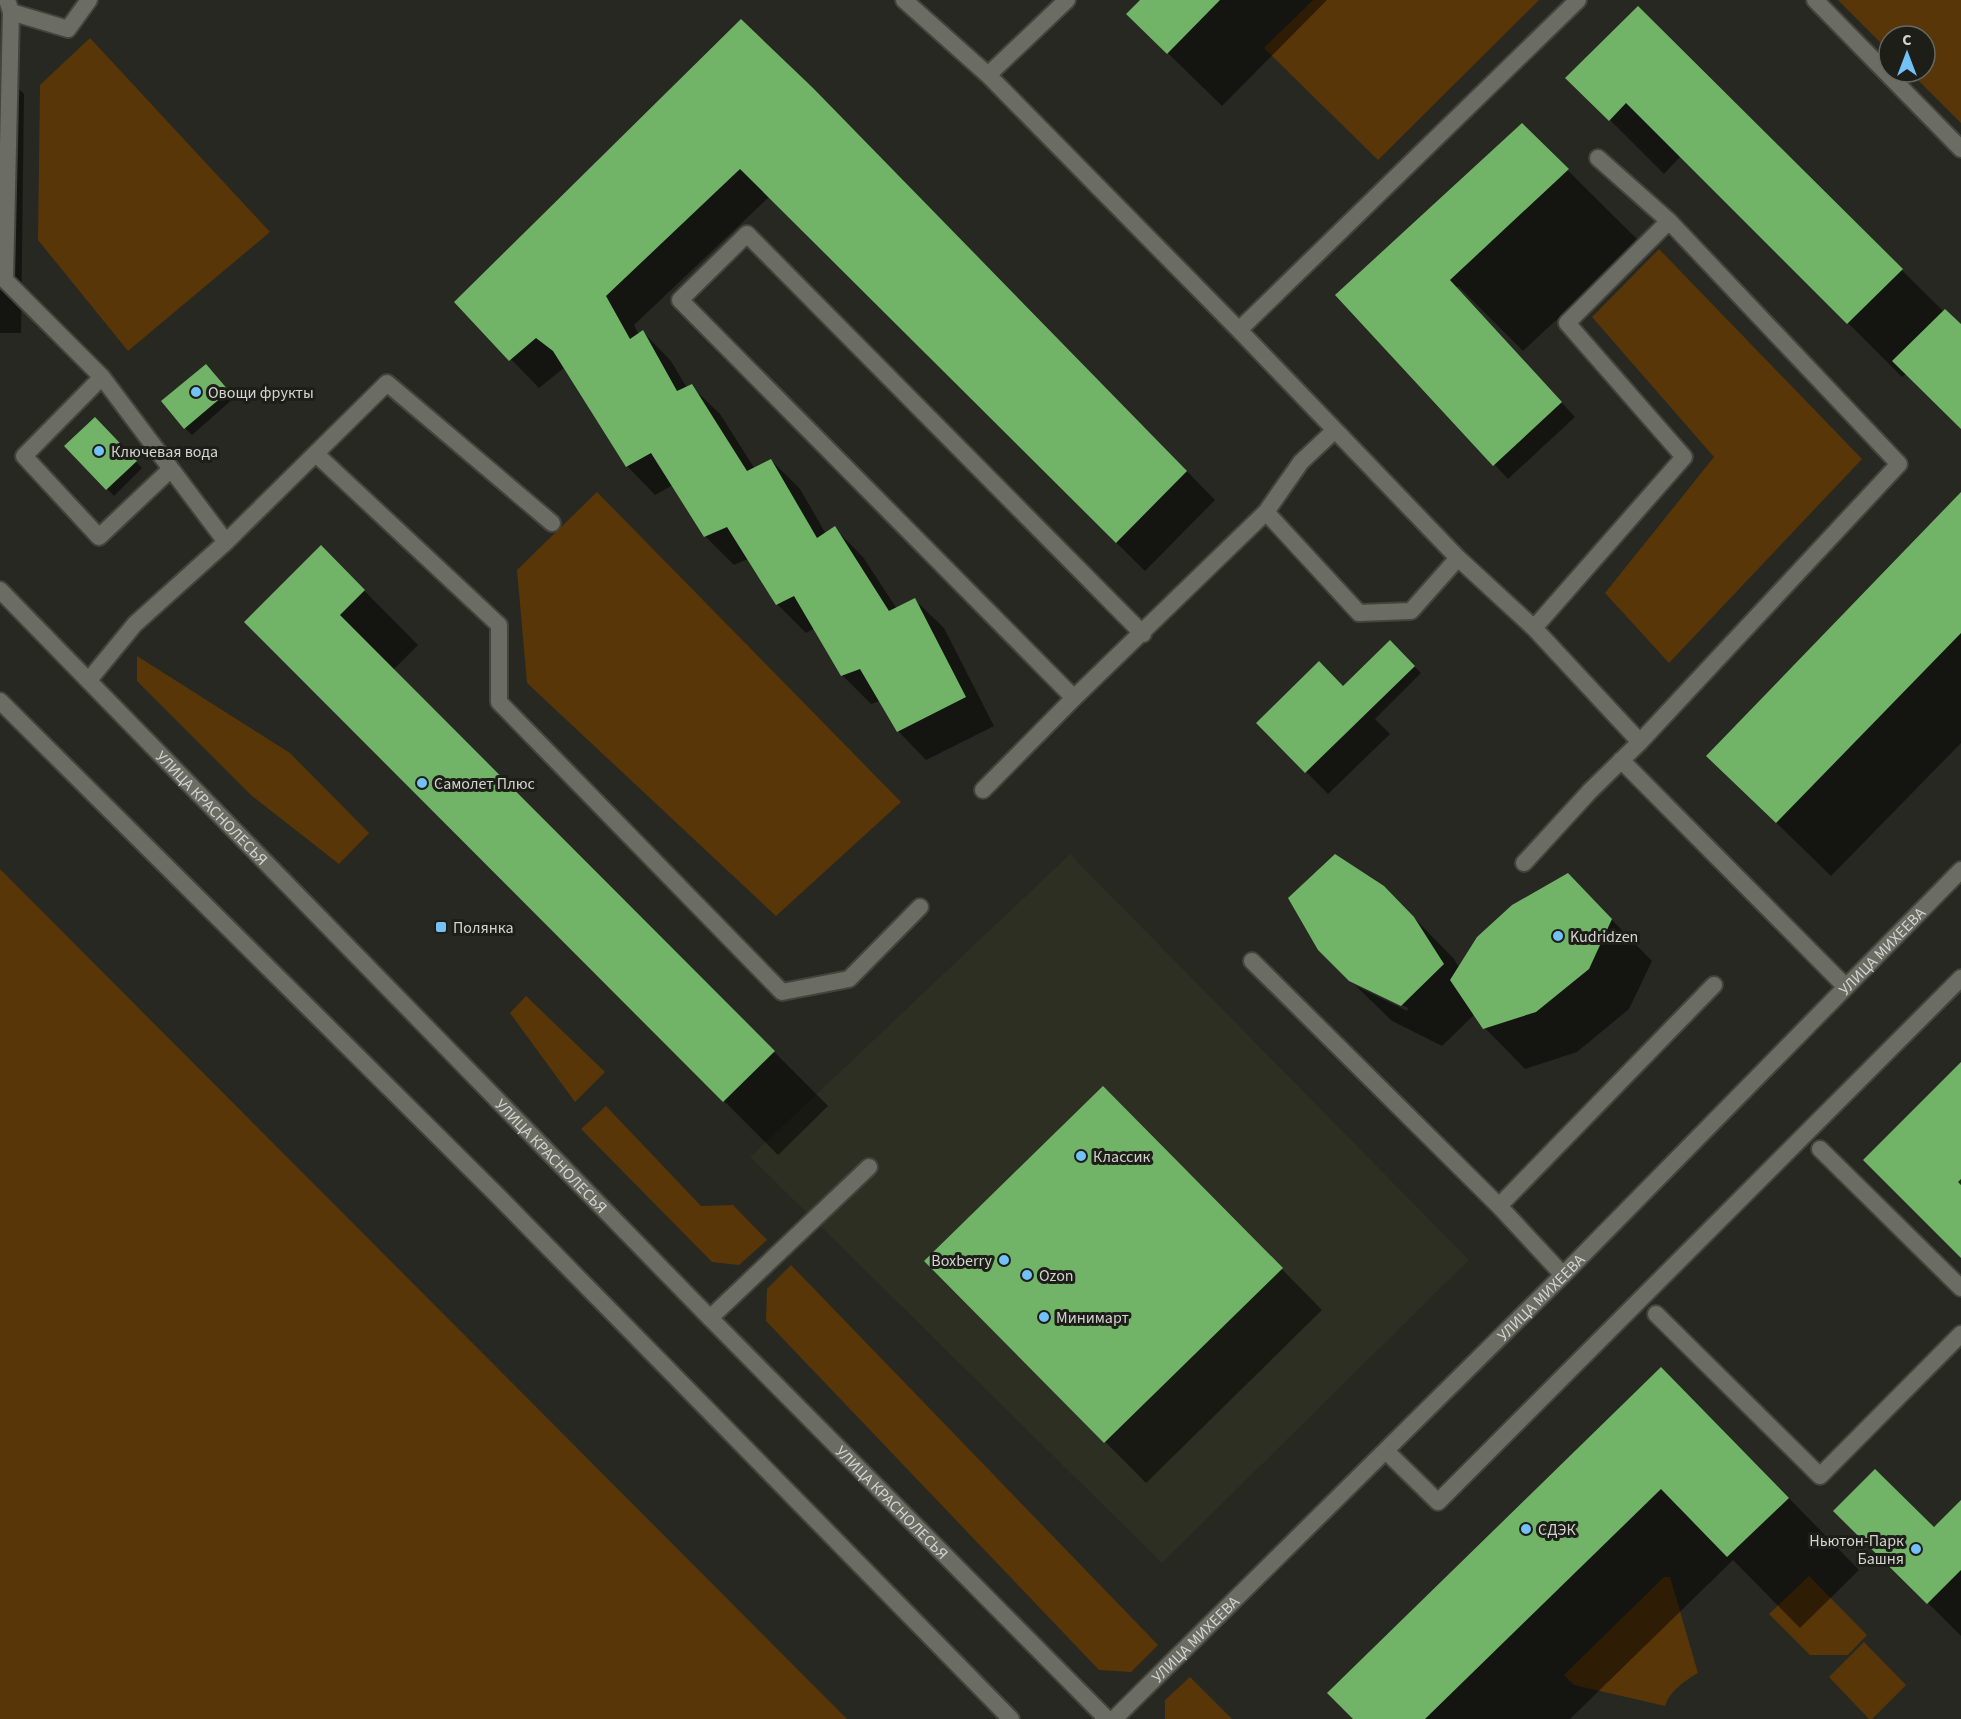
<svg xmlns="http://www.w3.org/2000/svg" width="1961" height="1719" font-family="'Source Sans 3',sans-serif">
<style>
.built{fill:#2c2f22}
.green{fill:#593608}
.shadow{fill:#0007}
.building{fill:#71b468}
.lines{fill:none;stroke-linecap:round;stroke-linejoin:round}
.service-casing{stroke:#42443d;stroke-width:20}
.pedestrian-casing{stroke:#42443d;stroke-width:20}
.minor-casing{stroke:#42443d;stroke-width:20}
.tertiary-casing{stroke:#42443d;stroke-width:20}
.service{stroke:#6b6c64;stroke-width:16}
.pedestrian{stroke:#6b6c64;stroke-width:16}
.minor{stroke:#6b6c64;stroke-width:16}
.tertiary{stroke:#6b6c64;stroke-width:16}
.poi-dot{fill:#73c1f5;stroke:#1d1e18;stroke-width:2}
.labels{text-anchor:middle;stroke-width:6;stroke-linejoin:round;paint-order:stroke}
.poi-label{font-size:16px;fill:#d3d4d0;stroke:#1d1e18;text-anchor:start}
.street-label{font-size:16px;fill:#d3d4d0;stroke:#1d1e18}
</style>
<rect width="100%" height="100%" fill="#262821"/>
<path class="built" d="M 1070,854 L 1469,1260 L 1162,1563 L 750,1157 Z"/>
<path class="green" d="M 1313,0 L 1539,0 L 1378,160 L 1264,48 Z
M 1838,0 L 1961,0 L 1961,123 L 1910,72 L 1925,72 L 1925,36 L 1889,36 L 1889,51 Z
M 90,38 L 270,232 L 128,351 L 38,240 L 40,85 Z
M 1659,249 L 1862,459 L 1669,663 L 1605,593 L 1714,457 L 1592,317 Z
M 597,492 L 901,802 L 776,916 L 527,683 L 517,570 Z
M 137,656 L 290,753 L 369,833 L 339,864 L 252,796 L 137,681 Z
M 0,869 L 847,1719 L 0,1719 Z
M 526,996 L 605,1072 L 575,1102 L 510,1013 Z
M 606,1106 L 701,1206 L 733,1205 L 767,1240 L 739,1265 L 712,1262 L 581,1129 Z
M 791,1265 L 1158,1645 L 1131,1672 L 1099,1670 L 766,1321 L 767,1289 Z
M 1809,1576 L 1867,1635 L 1848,1655 L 1810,1655 L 1769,1614 Z
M 1664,1577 L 1670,1577 L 1698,1673 C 1684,1681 1670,1691 1665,1706 L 1574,1685 L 1564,1675 Z
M 1864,1642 L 1906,1685 L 1872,1719 L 1869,1719 L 1829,1677 Z
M 1190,1677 L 1232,1719 L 1165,1719 L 1165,1700 Z"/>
<path class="shadow" d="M 1142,0 L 1327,0 L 1222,106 L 1128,14 Z
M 1638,8 L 1944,312 L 1961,326 L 1961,428 L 1906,374 L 1902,377 L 1681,156 L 1664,174 L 1568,78 Z
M 0,70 L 24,94 L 21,333 L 0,333 Z
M 842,118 L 1215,500 L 1145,571 L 769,197 L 634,325 L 639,335 L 643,332 L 671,361 L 687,388 L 691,386 L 720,414 L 755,469 L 771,460 L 800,489 L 826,534 L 834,528 L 863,557 L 897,609 L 915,600 L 944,628 L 994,726 L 926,760 L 898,731 L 880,701 L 871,704 L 842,675 L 815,628 L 806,633 L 777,604 L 748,559 L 734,565 L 705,536 L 673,485 L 655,495 L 627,466 L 565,367 L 539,388 L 456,302 Z
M 1522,125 L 1640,242 L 1523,351 L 1458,286 L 1456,288 L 1575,417 L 1508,479 L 1337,295 Z
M 212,373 L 234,398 L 192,435 L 185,428 Z
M 95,419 L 142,468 L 114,496 L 66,446 Z
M 1961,494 L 1961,743 L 1831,876 L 1763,810 Z
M 321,547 L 418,645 L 393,670 L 828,1106 L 778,1155 L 246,622 Z
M 1390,642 L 1421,673 L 1375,719 L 1390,734 L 1328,794 L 1258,723 L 1344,687 Z
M 1384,887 L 1454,959 L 1459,968 L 1608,916 L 1652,961 L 1629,1009 L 1577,1052 L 1525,1069 L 1485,1028 L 1475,1014 L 1442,1046 L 1392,1021 L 1356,986 L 1407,1011 L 1408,1008 L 1353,981 L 1353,983 L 1319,949 Z
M 1143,1128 L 1322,1310 L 1146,1483 L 926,1261 Z
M 1733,1441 L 1859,1570 L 1800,1628 L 1733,1560 L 1570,1719 L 1355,1719 L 1329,1693 Z
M 1961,1502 L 1961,1636 L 1836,1511 L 1934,1529 Z"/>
<path class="building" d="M 1140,0 L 1220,0 L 1167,54 L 1126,14 Z
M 1638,6 L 1903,269 L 1847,324 L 1626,103 L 1609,121 L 1565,78 Z
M 741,19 L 813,88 L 1187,471 L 1116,543 L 740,169 L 606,296 L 630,339 L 643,330 L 677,391 L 692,384 L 747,471 L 771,459 L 817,538 L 835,526 L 889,611 L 915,598 L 966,697 L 897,732 L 860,669 L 841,676 L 794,596 L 776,605 L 727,527 L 704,537 L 651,453 L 626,467 L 553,351 L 536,338 L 509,361 L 454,302 Z
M 1522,123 L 1569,169 L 1450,280 L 1562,402 L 1493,466 L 1335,295 Z
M 1945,309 L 1961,324 L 1961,429 L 1892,361 Z
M 206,364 L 229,391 L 184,429 L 161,401 Z
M 95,417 L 137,461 L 106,490 L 64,446 Z
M 1961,492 L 1961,633 L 1776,823 L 1706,756 Z
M 321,545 L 365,590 L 340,615 L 775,1051 L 723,1102 L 244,622 Z
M 1390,640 L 1415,666 L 1305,773 L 1256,723 L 1319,661 L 1343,686 Z
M 1335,854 L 1384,886 L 1414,917 L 1444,964 L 1401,1006 L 1349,981 L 1318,950 L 1288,898 Z
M 1568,873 L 1612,919 L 1589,969 L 1536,1012 L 1483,1029 L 1450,980 L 1477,937 L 1512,905 Z
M 1961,1062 L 1961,1179 L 1958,1182 L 1961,1185 L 1961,1258 L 1863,1160 Z
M 1103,1086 L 1283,1268 L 1104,1443 L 924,1261 Z
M 1661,1367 L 1789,1498 L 1727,1557 L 1661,1489 L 1425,1719 L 1353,1719 L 1327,1693 Z
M 1875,1469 L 1934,1527 L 1961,1500 L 1961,1570 L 1927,1604 L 1833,1511 Z"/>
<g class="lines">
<defs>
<path id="service" d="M 7,0 L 11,12 L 5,280 L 102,377 L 226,542
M 904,0 L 988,75 L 1239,330 L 1458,558 L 1534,628 L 1640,742
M 11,12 L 68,29 L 89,0
M 988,75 L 1067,0
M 1239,330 L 1578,0
M 102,377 L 24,456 L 99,537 L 171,469
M 316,454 L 499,625 L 499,702 L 782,992 L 849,979 L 920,907
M 1266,512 L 1359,613 L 1411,611 L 1458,558
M 1534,628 L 1684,457 L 1567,323 L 1669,221
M 89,680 L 135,624 L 226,542 L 387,383 L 552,523
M 1074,698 L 680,300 L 747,234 L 1143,634
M 1621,760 L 1846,987
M 983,790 L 1074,698 L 1266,512 L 1301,462 L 1334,431
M 1524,863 L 1590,791 L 1640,742 L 1899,464 L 1669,221 L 1598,158
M 1252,961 L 1499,1206
M 1563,1275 L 1499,1206 L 1714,985
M 710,1318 L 869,1167
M 1386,1451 L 1438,1502 L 1961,978"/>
<path id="pedestrian" d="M 1820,1149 L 1961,1288
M 1656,1314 L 1820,1476 L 1961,1334"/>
<g id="minor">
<path d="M 1815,0 L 1961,149"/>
<path id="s1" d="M 1114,1719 L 1563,1275 L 1961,870"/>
</g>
<g id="tertiary">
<path id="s2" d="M 0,590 L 710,1318 L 1107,1719"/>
<path d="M 0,701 L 497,1195 L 1011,1719"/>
</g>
</defs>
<use href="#service" class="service-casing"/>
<use href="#pedestrian" class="pedestrian-casing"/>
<use href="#minor" class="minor-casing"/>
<use href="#tertiary" class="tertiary-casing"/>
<use href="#service" class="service"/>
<use href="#pedestrian" class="pedestrian"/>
<use href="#minor" class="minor"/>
<use href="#tertiary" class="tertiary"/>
</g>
<g class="poi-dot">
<circle cx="196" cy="392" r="6"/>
<circle cx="99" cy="451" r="6"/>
<circle cx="422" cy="783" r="6"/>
<rect x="435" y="921" width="12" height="12" rx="3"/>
<circle cx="1558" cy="936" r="6"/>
<circle cx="1081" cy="1156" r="6"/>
<circle cx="1004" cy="1260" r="6"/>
<circle cx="1027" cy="1275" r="6"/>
<circle cx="1044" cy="1317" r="6"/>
<circle cx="1526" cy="1529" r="6"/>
<circle cx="1916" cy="1549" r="6"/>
</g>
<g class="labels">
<g class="poi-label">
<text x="208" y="398">Овощи фрукты</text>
<text x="111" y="457">Ключевая вода</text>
<text x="434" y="789">Самолет Плюс</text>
<text x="453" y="933">Полянка</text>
<text x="1570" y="942">Kudridzen</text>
<text x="1093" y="1162">Классик</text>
<text x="992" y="1266" text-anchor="end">Boxberry</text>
<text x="1039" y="1281">Ozon</text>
<text x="1056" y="1323">Минимарт</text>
<text x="1538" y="1535">СДЭК</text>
<text x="1904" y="1546" text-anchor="end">Ньютон-Парк<tspan x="1904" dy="18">Башня</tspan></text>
</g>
<g class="street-label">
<text dy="6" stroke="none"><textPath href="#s2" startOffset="304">УЛИЦА КРАСНОЛЕСЬЯ</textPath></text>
<text dy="6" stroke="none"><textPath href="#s1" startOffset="1086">УЛИЦА МИХЕЕВА</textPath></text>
<text dy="6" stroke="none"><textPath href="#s2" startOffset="790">УЛИЦА КРАСНОЛЕСЬЯ</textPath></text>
<text dy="6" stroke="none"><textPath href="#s1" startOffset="600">УЛИЦА МИХЕЕВА</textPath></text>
<text dy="6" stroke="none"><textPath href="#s2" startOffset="1276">УЛИЦА КРАСНОЛЕСЬЯ</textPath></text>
<text dy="6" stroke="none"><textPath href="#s1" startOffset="114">УЛИЦА МИХЕЕВА</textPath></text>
</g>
</g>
<g transform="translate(1907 54)"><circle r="28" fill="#1d1e18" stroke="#666762" stroke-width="1.5"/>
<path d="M0-4.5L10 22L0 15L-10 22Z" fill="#73c1f5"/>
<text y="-9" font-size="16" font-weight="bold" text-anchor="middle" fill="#d3d4d0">С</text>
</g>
</svg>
